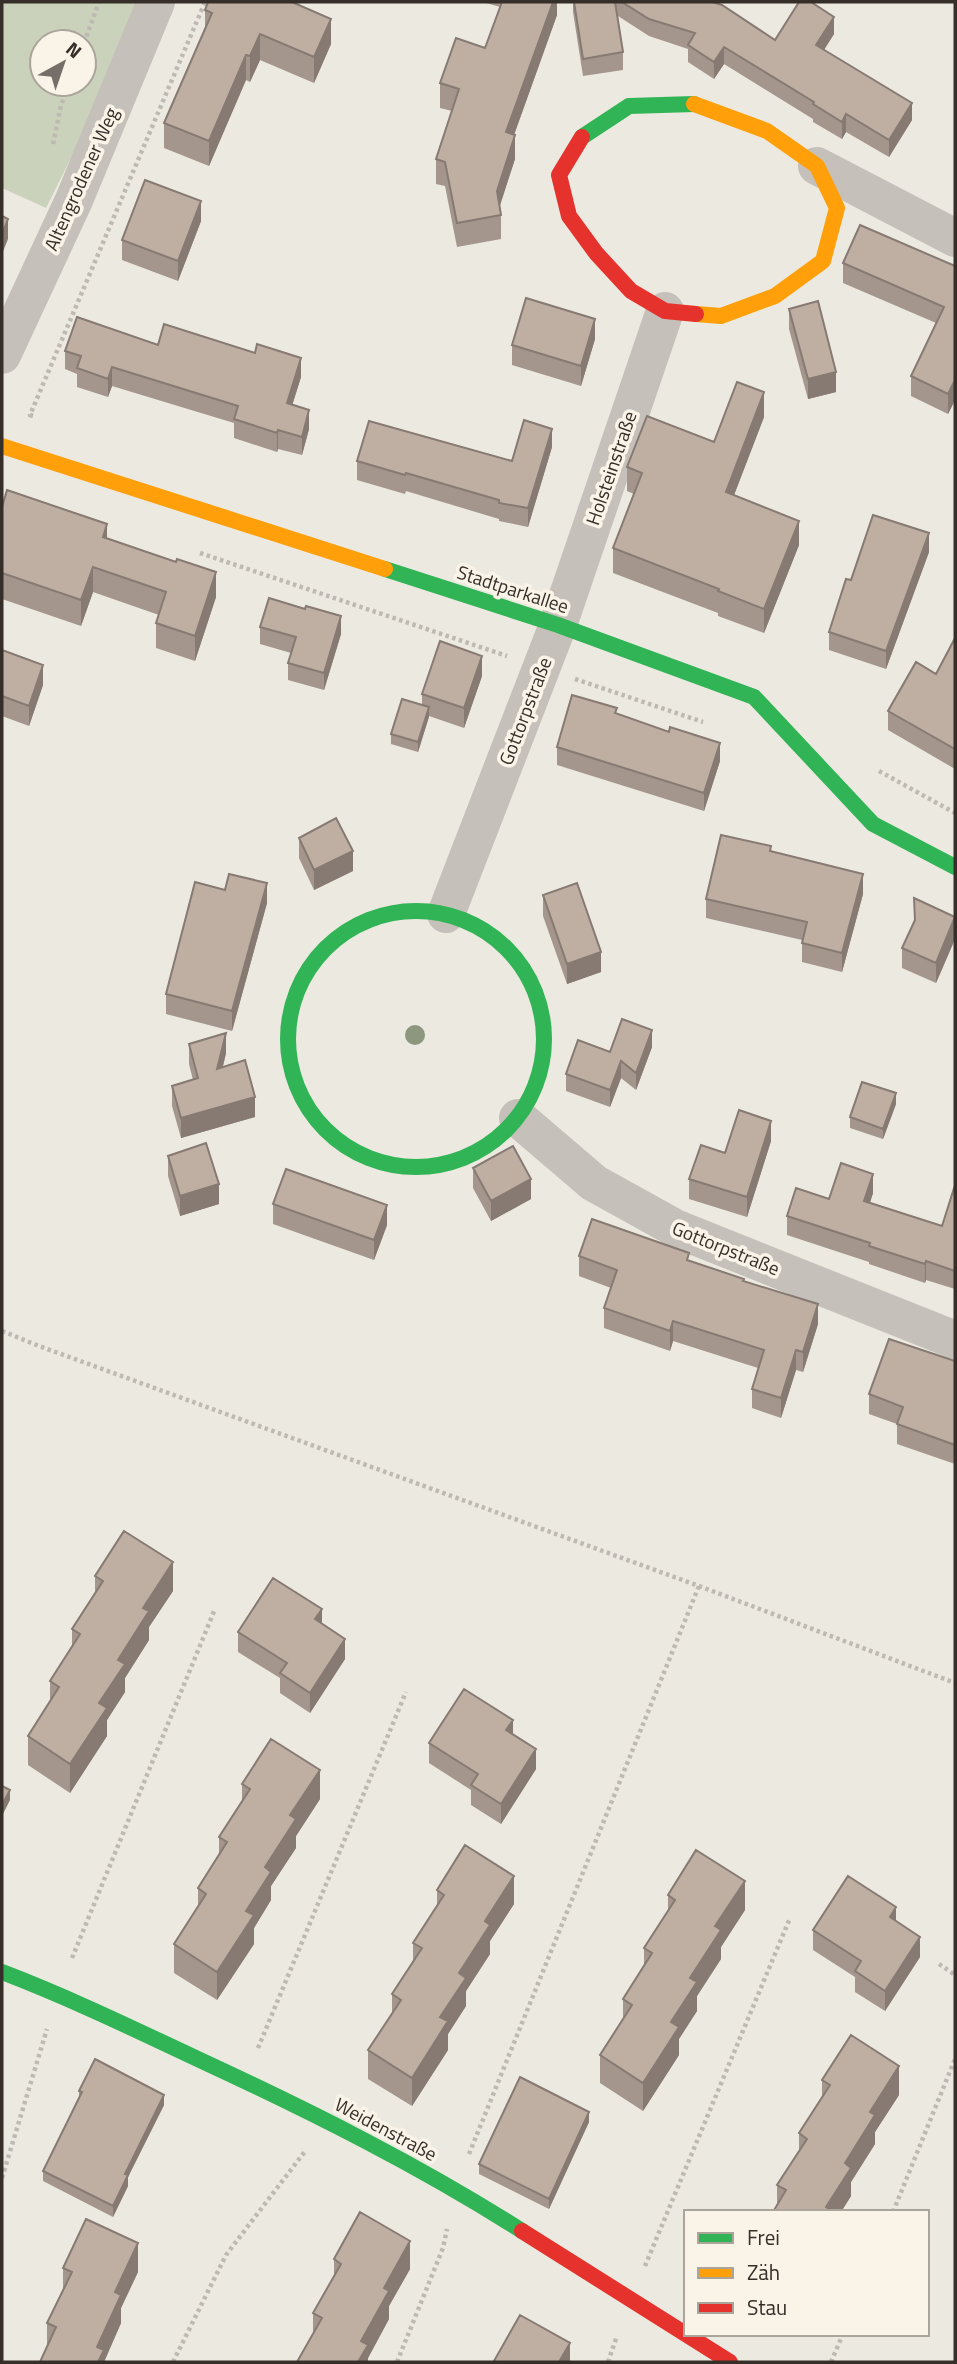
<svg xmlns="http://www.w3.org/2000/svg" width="957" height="2364" font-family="'Titillium Web',sans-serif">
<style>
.green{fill:#cad2bb;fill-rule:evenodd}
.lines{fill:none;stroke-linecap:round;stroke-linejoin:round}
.path{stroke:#beb9b2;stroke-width:4.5;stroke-dasharray:3.5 3.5;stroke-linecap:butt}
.street{stroke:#c5c0ba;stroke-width:38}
.fast{stroke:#30b455;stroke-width:16}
.slow{stroke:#ff9f0a;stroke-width:16}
.jam{stroke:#e5322d;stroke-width:16}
.tree{fill:#8d977d}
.wall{fill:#a4968c}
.shaded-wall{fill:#867a72}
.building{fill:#bfafa3;stroke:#867a72;stroke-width:2}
.labels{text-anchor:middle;stroke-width:7;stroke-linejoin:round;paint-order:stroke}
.street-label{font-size:19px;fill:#362e28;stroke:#f9f3e8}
</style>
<rect width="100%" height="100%" fill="#ece9e1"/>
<path class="green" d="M 2,2 L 149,2 L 46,208 L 2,188 ZM 42,42 L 84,42 L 84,84 L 42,84 Z"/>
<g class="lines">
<path class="path" d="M 84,43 L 99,2
M 53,144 L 61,105 L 69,84
M 33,416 L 30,415 L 205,2
M 200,553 L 507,656
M 575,679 L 703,722
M 879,771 L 955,813
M 2,1331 L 39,1346 L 699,1586 L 955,1683
M 72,1958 L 215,1609
M 939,1964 L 955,1975
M 258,2048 L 406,1692
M 469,2154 L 699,1586
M 2,2178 L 47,2029
M 893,2212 L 955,2059
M 645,2266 L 790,1918
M 173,2362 L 226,2255 L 306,2150
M 397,2362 L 443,2248 L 447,2229
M 608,2362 L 617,2336
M 831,2362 L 843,2334"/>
<path class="street" d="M 817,166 L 955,238
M 2,355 L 74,200 L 156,2
M 446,914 L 558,625 L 665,311
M 518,1118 L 594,1183 L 677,1229 L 955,1340"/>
<path class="fast" d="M 582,137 L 629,106 L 694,104
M 385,569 L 558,625 L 754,697 L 873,824 L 955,867
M288 1039a128 128 0 1 1 256 0a128 128 0 1 1-256 0Z
M 2,1972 C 70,1998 136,2030 202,2061 C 312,2112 420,2166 522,2231"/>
<path class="slow" d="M 694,104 L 767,131 L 817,166 L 837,208 L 823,261 L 775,296 L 721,316 L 696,314
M 2,446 L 385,569"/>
<path class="jam" d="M 582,137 L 559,175 L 569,216 L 596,253 L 631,291 L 665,311 L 696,314
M 522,2231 L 730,2362"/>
</g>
<circle class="tree" cx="415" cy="1035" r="10"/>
<path class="wall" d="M 483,2 L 557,2 L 557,15 L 514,135 L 515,159 L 499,206 L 501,215 L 501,239 L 457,247 L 445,186 L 436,184 L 436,159 L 452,111 L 440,108 L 440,83 L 485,48 L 500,7 Z
M 573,2 L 712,2 L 775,40 L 834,34 L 824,50 L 912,120 L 889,157 L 846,132 L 842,139 L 813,122 L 813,119 L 724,64 L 714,79 L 688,62 L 688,49 L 649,36 L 618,16 L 623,52 L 623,70 L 583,76 L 573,12 Z
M 205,10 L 331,44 L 314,83 L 260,60 L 250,82 L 246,80 L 209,166 L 164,148 L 164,123 L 205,30 Z
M 201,221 L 178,281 L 122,260 L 122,240 Z
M 843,263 L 955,266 L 955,400 L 948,414 L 911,396 L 911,376 L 936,323 L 843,283 Z
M 789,309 L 836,392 L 808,399 L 789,329 Z
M 595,339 L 581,386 L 512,365 L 512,345 Z
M 158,345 L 301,377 L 292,405 L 309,429 L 302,455 L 278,449 L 277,452 L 234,438 L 234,423 L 112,386 L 108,397 L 77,387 L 77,374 L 65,369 L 65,351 Z
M 764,417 L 734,495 L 799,545 L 764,633 L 718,616 L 718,613 L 613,573 L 613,548 L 634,494 L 627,491 L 627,467 L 714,442 Z
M 552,447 L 528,527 L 499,521 L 499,519 L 406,491 L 405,494 L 357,480 L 357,461 L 512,461 Z
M 2,507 L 107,538 L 216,597 L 195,661 L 156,648 L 156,623 L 159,615 L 93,592 L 81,626 L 2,599 Z
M 929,552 L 886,669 L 829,650 L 829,632 L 851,580 Z
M 260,627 L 341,634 L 324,690 L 288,680 L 288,663 L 291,653 L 260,644 Z
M 955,638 L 955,769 L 888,730 L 888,711 L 936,674 Z
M 2,650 L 43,685 L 29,726 L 2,716 Z
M 482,676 L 464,728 L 429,716 L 418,752 L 391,744 L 391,734 L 422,705 L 422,694 Z
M 617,714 L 669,732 L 720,761 L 704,811 L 557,765 L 557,747 Z
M 299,838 L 353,871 L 314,890 L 299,858 Z
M 771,851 L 863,894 L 842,972 L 802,962 L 802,940 L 706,918 L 706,899 Z
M 543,895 L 601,972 L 567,984 L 543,916 Z
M 914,898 L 955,917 L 955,939 L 936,983 L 902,968 L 902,948 L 914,922 Z
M 267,903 L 232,1031 L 166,1014 L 166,994 Z
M 189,1044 L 226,1053 L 223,1067 L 255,1117 L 181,1138 L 172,1106 L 172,1086 L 193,1080 L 189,1064 Z
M 652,1047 L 636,1090 L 621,1078 L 610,1107 L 566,1091 L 566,1074 L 610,1052 Z
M 896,1104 L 883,1139 L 850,1128 L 850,1117 Z
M 771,1141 L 747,1217 L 689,1199 L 689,1179 L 725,1153 Z
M 168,1156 L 219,1204 L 180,1216 L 168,1176 Z
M 473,1168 L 531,1199 L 491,1221 L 473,1188 Z
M 955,1189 L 955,1289 L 926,1280 L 925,1283 L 869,1264 L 869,1262 L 787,1235 L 787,1216 L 829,1199 L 873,1193 L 870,1203 L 942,1226 Z
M 273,1204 L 387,1225 L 374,1260 L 273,1224 Z
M 579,1256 L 689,1261 L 744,1282 L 818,1324 L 803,1372 L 796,1370 L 781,1418 L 752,1408 L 752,1389 L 758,1368 L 673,1341 L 670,1351 L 604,1328 L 604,1308 L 611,1288 L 579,1276 Z
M 955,1361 L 955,1464 L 897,1444 L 897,1424 L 869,1414 L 869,1394 Z
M 95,1576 L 173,1591 L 149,1627 L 149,1640 L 125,1678 L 125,1692 L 107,1720 L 107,1736 L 70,1793 L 28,1765 L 28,1736 L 50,1701 L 50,1681 L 72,1647 L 72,1629 L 95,1593 Z
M 322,1623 L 345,1659 L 310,1713 L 280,1693 L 280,1678 L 238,1652 L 238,1632 Z
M 513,1735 L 536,1769 L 501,1824 L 471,1805 L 471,1790 L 429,1763 L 429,1743 Z
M 242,1784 L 320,1799 L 296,1836 L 296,1848 L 271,1886 L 271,1900 L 254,1928 L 254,1944 L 217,2000 L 174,1973 L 174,1944 L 198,1908 L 198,1888 L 219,1855 L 219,1837 L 242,1801 Z
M 437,1890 L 514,1904 L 490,1941 L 490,1954 L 466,1991 L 466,2006 L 448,2034 L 448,2050 L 412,2106 L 368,2079 L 368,2050 L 392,2014 L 392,1994 L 413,1961 L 413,1943 L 437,1906 Z
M 668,1895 L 745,1910 L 721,1947 L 721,1959 L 697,1996 L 697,2011 L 679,2039 L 679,2055 L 643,2111 L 600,2083 L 600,2055 L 623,2019 L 623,1999 L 644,1966 L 644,1948 L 668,1911 Z
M 896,1922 L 920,1957 L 885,2011 L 855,1992 L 855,1977 L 813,1950 L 813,1930 Z
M 822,2080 L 899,2095 L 875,2132 L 875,2144 L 851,2182 L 851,2196 L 841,2212 L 773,2212 L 777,2204 L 777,2185 L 799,2151 L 799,2133 L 822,2097 Z
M 79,2091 L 164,2105 L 128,2177 L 128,2186 L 113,2217 L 43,2181 L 43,2171 L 79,2098 Z
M 589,2122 L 549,2209 L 479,2174 L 479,2164 Z
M 334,2259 L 410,2269 L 389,2306 L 389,2319 L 368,2358 L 368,2362 L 313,2333 L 313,2313 L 334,2277 Z
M 63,2268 L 138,2272 L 121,2308 L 121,2323 L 104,2362 L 47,2347 L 47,2323 L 63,2289 Z"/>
<path class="shaded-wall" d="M 553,2 L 557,2 L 557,15 L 506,157 L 506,132 Z
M 834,17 L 834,34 L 816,62 L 816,45 Z
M 331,19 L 331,44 L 314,83 L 314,57 Z
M 260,34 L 260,60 L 250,82 L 250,56 Z
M 724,47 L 724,64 L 714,79 L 714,62 Z
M 246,55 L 246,80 L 209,166 L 209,141 Z
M 912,103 L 912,120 L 889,157 L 889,140 Z
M 846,114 L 846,132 L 842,139 L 842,122 Z
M 515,135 L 515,159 L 497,215 L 497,191 Z
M 201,201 L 201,221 L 178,281 L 178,261 Z
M 8,219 L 8,239 L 2,254 L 2,234 Z
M 595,319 L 595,339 L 581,386 L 581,366 Z
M 301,358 L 301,377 L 287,422 L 287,403 Z
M 112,367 L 112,386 L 108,397 L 108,379 Z
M 836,372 L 836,392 L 808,399 L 808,379 Z
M 955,380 L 955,400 L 948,414 L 948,394 Z
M 764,392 L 764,417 L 726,516 L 726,492 Z
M 309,410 L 309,429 L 302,455 L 302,437 Z
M 552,429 L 552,447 L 528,527 L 528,508 Z
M 278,430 L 278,449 L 277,452 L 277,433 Z
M 799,521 L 799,545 L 764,633 L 764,609 Z
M 107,524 L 107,550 L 103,537 Z
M 929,533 L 929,552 L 886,669 L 886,651 Z
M 93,567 L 93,592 L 81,626 L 81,600 Z
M 216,572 L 216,597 L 195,661 L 195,636 Z
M 341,616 L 341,634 L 324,690 L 324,673 Z
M 482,656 L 482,676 L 464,728 L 464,708 Z
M 43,665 L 43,685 L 29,726 L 29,706 Z
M 429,707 L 429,717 L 418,752 L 418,742 Z
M 720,743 L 720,761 L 704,811 L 704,793 Z
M 353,851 L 353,871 L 314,890 L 314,870 Z
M 863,874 L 863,894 L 842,972 L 842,953 Z
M 267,883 L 267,903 L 232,1031 L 232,1011 Z
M 955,919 L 955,939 L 936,983 L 936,963 Z
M 601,952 L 601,972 L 567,984 L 567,964 Z
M 652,1030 L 652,1047 L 636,1090 L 636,1073 Z
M 226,1033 L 226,1053 L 217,1089 L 217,1069 Z
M 621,1061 L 621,1078 L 610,1107 L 610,1090 Z
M 896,1093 L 896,1104 L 883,1139 L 883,1129 Z
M 255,1097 L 255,1117 L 181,1138 L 181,1118 Z
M 771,1121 L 771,1141 L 747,1217 L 747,1197 Z
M 873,1174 L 873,1193 L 864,1220 L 864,1201 Z
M 531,1179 L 531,1199 L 491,1221 L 491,1201 Z
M 219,1184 L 219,1204 L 180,1216 L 180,1196 Z
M 387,1205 L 387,1225 L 374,1260 L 374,1240 Z
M 926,1261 L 926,1280 L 925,1283 L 925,1264 Z
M 818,1304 L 818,1324 L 803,1372 L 803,1352 Z
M 673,1321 L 673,1341 L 670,1351 L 670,1331 Z
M 796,1350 L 796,1370 L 781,1418 L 781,1398 Z
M 173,1562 L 173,1591 L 149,1627 L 149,1640 L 125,1678 L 125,1692 L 107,1720 L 107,1736 L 70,1793 L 70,1764 L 99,1703 L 118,1660 L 143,1608 Z
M 322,1609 L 322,1629 L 315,1619 Z
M 345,1639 L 345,1659 L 310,1713 L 310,1693 Z
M 513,1720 L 513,1740 L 506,1730 Z
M 536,1749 L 536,1769 L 501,1824 L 501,1804 Z
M 320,1770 L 320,1799 L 296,1836 L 296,1848 L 271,1886 L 271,1900 L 254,1928 L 254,1944 L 217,2000 L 217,1972 L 265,1867 L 290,1815 Z
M 10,1790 L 10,1800 L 2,1816 L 2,1805 Z
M 514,1876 L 514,1904 L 490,1941 L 490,1954 L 466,1991 L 466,2006 L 448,2034 L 448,2050 L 412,2106 L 412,2078 L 440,2017 L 459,1973 L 485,1921 Z
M 745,1881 L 745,1910 L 721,1947 L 721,1959 L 697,1996 L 697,2011 L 679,2039 L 679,2055 L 643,2111 L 643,2083 L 671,2022 L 690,1978 L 715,1926 Z
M 896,1907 L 896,1927 L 890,1917 Z
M 920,1937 L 920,1957 L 885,2011 L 885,1991 Z
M 899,2066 L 899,2095 L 875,2132 L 875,2144 L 851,2182 L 851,2196 L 841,2212 L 826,2212 L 826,2207 L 845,2163 L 870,2112 Z
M 164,2095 L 164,2105 L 128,2177 L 128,2186 L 113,2217 L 113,2206 L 125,2174 Z
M 589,2112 L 589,2122 L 549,2209 L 549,2199 Z
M 410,2241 L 410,2269 L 389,2306 L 389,2319 L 368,2358 L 368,2362 L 358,2362 L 361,2341 L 384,2288 Z
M 138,2243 L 138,2272 L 121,2308 L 121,2323 L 104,2362 L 97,2362 L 97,2347 L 115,2292 Z
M 570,2343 L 570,2362 L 559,2362 Z"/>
<path class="building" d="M 208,2 L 292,2 L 331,19 L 314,57 L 260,34 L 250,56 L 246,55 L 209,141 L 164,123 L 212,13 L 205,10 Z
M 502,2 L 553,2 L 506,132 L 515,135 L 497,191 L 501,215 L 457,223 L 445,162 L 436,159 L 459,89 L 440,83 L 456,38 L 485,48 Z
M 574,2 L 615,2 L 623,52 L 583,59 Z
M 622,2 L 712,2 L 722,5 L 775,40 L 799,2 L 811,2 L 834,17 L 816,45 L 912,103 L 889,140 L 846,114 L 842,122 L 813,104 L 814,102 L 724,47 L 714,62 L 688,45 L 695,33 L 649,19 Z
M 145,180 L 201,201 L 178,261 L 122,240 Z
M 2,216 L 8,219 L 2,234 Z
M 860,225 L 955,266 L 955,380 L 948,394 L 911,376 L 944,307 L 843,263 Z
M 526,298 L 595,319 L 581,366 L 512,345 Z
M 818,301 L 836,372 L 808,379 L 789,309 Z
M 77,317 L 158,345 L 164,324 L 255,353 L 257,344 L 301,358 L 287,403 L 309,410 L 302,437 L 278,430 L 277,433 L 234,419 L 238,406 L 112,367 L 108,379 L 77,368 L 81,356 L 65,351 Z
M 737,382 L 764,392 L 726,492 L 799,521 L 764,609 L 718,591 L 719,589 L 613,548 L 642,473 L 627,467 L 647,416 L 714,442 Z
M 524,420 L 552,429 L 528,508 L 499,503 L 499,500 L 406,473 L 405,475 L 357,461 L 369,421 L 512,461 Z
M 7,490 L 107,524 L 103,537 L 176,562 L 177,559 L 216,572 L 195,636 L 156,623 L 166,592 L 93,567 L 81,600 L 2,573 L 2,507 Z
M 873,515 L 929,533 L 886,651 L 829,632 L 846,579 L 851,580 Z
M 269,598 L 305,609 L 306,606 L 341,616 L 324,673 L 288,663 L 296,637 L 260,627 Z
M 955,638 L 955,749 L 888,711 L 916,662 L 936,674 Z
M 440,641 L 482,656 L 464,708 L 422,694 Z
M 2,650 L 43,665 L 29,706 L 2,696 Z
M 572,695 L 617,708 L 615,713 L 669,732 L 670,727 L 720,743 L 704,793 L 557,747 Z
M 402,699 L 429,707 L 418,742 L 391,734 Z
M 336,818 L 353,851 L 314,870 L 299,838 Z
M 721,835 L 771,846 L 770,851 L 863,874 L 842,953 L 802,943 L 807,922 L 706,899 Z
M 229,874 L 267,883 L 232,1011 L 166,994 L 195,882 L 225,890 Z
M 577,883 L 601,952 L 567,964 L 543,895 Z
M 914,898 L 955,917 L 936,963 L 902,948 L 915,920 Z
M 622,1019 L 652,1030 L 636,1073 L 621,1061 L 610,1090 L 566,1074 L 578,1040 L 610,1052 Z
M 226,1033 L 217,1069 L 245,1060 L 255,1097 L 181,1118 L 172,1086 L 198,1078 L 189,1044 Z
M 862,1082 L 896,1093 L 883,1129 L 850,1117 Z
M 739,1110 L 771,1121 L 747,1197 L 689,1179 L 701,1145 L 725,1153 Z
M 206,1143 L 219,1184 L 180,1196 L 168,1156 Z
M 513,1146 L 531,1179 L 491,1201 L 473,1168 Z
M 841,1163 L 873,1174 L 864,1201 L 942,1226 L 954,1188 L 955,1189 L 955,1271 L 926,1261 L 925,1264 L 869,1246 L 870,1243 L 787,1216 L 796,1188 L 829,1199 Z
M 286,1169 L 387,1205 L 374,1240 L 273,1204 Z
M 592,1219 L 689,1253 L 687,1260 L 744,1279 L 743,1281 L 818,1304 L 803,1352 L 796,1350 L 781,1398 L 752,1389 L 764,1350 L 673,1321 L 670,1331 L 604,1308 L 617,1270 L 579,1256 Z
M 889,1339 L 955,1361 L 955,1445 L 897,1424 L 903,1407 L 869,1394 Z
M 124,1531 L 173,1562 L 143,1608 L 149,1611 L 118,1660 L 125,1664 L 99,1703 L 107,1708 L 70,1764 L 28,1736 L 59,1687 L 50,1681 L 80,1634 L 72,1629 L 103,1581 L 95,1576 Z
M 273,1578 L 322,1609 L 315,1619 L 345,1639 L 310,1693 L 280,1673 L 287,1663 L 238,1632 Z
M 464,1689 L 513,1720 L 506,1730 L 536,1749 L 501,1804 L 471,1785 L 478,1774 L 429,1743 Z
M 271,1739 L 320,1770 L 290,1815 L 296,1819 L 265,1867 L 271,1872 L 246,1911 L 254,1915 L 217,1972 L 174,1944 L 206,1894 L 198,1888 L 227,1842 L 219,1837 L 250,1789 L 242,1784 Z
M 2,1786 L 10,1790 L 2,1805 Z
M 465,1845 L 514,1876 L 485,1921 L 490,1925 L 459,1973 L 466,1978 L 440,2017 L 448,2021 L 412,2078 L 368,2050 L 401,2000 L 392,1994 L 422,1948 L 413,1943 L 444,1895 L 437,1890 Z
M 696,1850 L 745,1881 L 715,1926 L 721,1930 L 690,1978 L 697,1982 L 671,2022 L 679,2027 L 643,2083 L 600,2055 L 632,2005 L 623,1999 L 652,1953 L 644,1948 L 675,1900 L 668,1895 Z
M 848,1876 L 896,1907 L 890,1917 L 920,1937 L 885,1991 L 855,1971 L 861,1961 L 813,1930 Z
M 851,2035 L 899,2066 L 870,2112 L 875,2115 L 845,2163 L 851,2168 L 826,2207 L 833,2212 L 773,2212 L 786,2190 L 777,2185 L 807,2139 L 799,2133 L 830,2085 L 822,2080 Z
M 95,2059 L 164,2095 L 125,2174 L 128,2175 L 113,2206 L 43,2171 L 82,2092 L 79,2091 Z
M 520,2077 L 589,2112 L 549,2199 L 479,2164 Z
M 360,2212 L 410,2241 L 384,2288 L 389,2291 L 361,2341 L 368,2345 L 358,2362 L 297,2362 L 322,2318 L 313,2313 L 341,2264 L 334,2259 Z
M 86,2219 L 138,2243 L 115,2292 L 121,2295 L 97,2347 L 104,2350 L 98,2362 L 40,2362 L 56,2327 L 47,2323 L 72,2272 L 63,2268 Z
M 520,2315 L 570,2343 L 559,2362 L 496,2362 L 494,2361 Z"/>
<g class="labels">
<g class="street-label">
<text transform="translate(81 179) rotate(-66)" y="7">Altengrodener Weg</text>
<text transform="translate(611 468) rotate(-71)" y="7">Holsteinstraße</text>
<text transform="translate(513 589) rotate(18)" y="7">Stadtparkallee</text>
<text transform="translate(525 711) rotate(-69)" y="7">Gottorpstraße</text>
<text transform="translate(726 1248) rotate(22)" y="7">Gottorpstraße</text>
<text transform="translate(386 2129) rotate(28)" y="7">Weidenstraße</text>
</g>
</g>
<rect width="957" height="2364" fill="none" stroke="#362e28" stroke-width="7"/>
<rect x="684" y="2210" width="245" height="126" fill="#f9f3e8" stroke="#aba49b" stroke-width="2"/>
<rect x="698" y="2233" width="35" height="10" fill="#30b455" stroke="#aba49b" stroke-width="2"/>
<text x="747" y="2245" font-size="21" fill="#362e28">Frei</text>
<rect x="698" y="2268" width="35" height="10" fill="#ff9f0a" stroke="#aba49b" stroke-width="2"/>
<text x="747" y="2280" font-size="21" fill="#362e28">Zäh</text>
<rect x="698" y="2303" width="35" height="10" fill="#e5322d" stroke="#aba49b" stroke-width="2"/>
<text x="747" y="2315" font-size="21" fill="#362e28">Stau</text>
<g transform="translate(63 63) rotate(40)"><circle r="33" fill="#f9f3e8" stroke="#aba49b" stroke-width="2"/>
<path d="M0-5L12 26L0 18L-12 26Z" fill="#766f69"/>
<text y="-10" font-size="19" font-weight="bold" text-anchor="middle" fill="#362e28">N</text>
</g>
</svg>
